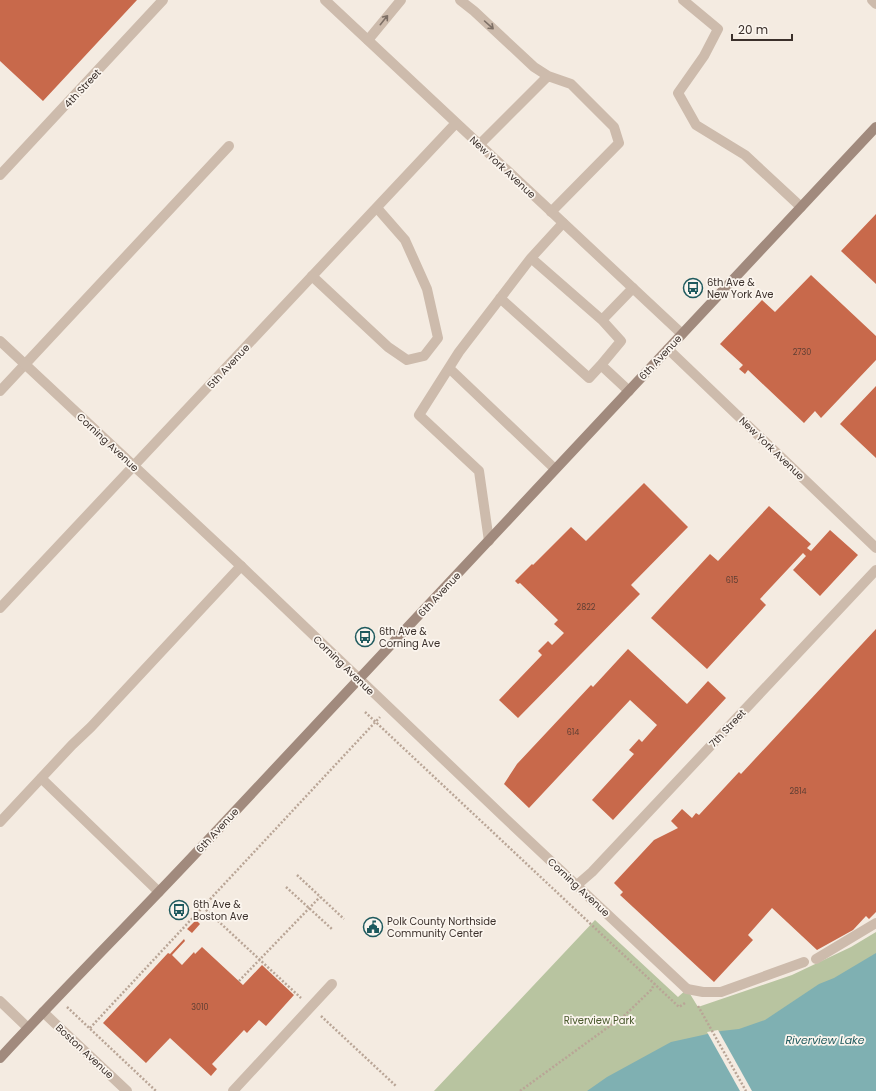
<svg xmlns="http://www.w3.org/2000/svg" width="876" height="1091" font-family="Poppins,sans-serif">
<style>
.green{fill:#b8c4a0}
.water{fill:#7fb0b2}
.pier{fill:#f4ebe1}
.building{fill:#c8694b}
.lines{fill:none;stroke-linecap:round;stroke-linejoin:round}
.path{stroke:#b9a596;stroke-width:2.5;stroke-dasharray:2 2;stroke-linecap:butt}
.lane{stroke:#cdbbac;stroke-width:10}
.street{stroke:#cdbbac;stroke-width:10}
.secondary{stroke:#a18a7d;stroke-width:10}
.oneway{stroke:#7d6f65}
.labels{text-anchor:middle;stroke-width:3.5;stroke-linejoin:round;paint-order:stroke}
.number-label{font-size:8px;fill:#5e3e33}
.street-label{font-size:10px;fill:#3b302b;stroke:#fbf5ee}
.poi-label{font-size:10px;fill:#3b302b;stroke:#fbf5ee;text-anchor:start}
.park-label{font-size:10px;fill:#4a5a2e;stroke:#fbf5ee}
.water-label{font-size:11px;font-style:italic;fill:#1f5a5e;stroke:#fbf5ee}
</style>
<rect width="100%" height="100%" fill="#f4ebe1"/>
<path class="green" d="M 595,920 L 678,997 L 687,989 L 698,1007 L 792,975 L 851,947 L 876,932 L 876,1091 L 434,1091 Z"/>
<path class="water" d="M 876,953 L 876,1091 L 587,1091 L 607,1077 L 671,1042 L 721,1031 L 739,1029 L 765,1020 L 819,984 L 834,978 Z"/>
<path class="pier" d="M 718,1030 L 752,1091 L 740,1091 L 707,1032 Z"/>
<path class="building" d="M 0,0 L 137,0 L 43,101 L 0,61 Z
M 876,214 L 876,284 L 841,251 Z
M 811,275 L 876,336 L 876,360 L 821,418 L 815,411 L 804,423 L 748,370 L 745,374 L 739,369 L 743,365 L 720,344 L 762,300 L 775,312 Z
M 876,386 L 876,458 L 840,424 Z
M 644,483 L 688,527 L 631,585 L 640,594 L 518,718 L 499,700 L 542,655 L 538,651 L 548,641 L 552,645 L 564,633 L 554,624 L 558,620 L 520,583 L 518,584 L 515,581 L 532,564 L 533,565 L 571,527 L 586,541 Z
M 769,506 L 811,544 L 807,548 L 811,551 L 830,530 L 858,555 L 820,596 L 793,570 L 806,556 L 803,553 L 760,599 L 766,605 L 707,669 L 651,618 L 710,554 L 718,561 Z
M 876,629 L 876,912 L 869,919 L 866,916 L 853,930 L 817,950 L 772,908 L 748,935 L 753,940 L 714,982 L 620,895 L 623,892 L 614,883 L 654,840 L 678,828 L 671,821 L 682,809 L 692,818 L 696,813 L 699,815 L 739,772 L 741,774 Z
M 628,649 L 687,704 L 708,681 L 726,698 L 613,820 L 592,800 L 634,754 L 629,750 L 639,739 L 642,742 L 657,725 L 630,700 L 529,808 L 504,784 L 517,764 L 591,685 L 593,687 Z
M 196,920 L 200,924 L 192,933 L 187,929 Z
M 184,939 L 185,941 L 172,955 L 182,965 L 194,952 L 195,954 L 202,947 L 243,985 L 262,965 L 294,995 L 266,1026 L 259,1020 L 247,1033 L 244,1030 L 212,1064 L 217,1069 L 211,1076 L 170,1038 L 146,1063 L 103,1023 L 168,953 L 170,954 Z"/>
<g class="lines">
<path class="path" d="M 365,712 L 679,1007 L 685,1003
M 297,875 L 344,919
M 286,887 L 333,930
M 203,907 L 301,998
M 239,981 L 320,897
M 698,1006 L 746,1091
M 67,1007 L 156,1091
M 321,1016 L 396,1086
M 90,1028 L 380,717
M 520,1091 L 625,1015 L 651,990 L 655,983"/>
<path class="lane" d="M 460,0 L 474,11 L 534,67 L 548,76
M 683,0 L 718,29 L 704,56 L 678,93 L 696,125 L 745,155 L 801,207
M 368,40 L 401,0
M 479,145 L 548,76 L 571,84 L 614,127 L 619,143 L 551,212
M 531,258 L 602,320 L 633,288
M 312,276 L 388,347 L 407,360 L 424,356 L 438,338 L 427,289 L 405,240 L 377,208
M 500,298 L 589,378 L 601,365 L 629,391
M 601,365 L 621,341 L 602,320
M 449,368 L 555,469
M 0,391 L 229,146
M 489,541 L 479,471 L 419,415 L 459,352 L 531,258 L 563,223
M 41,778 L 159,892
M 0,822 L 72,745 L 91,727 L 241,566
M 816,959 L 876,923
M 687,989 L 703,992 L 721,992 L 804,962
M 233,1091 L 332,984"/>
<path class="street" d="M 325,0 L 682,334
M 872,0 L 876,4
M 0,175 L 163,0
M 0,341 L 241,566 L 506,819 L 687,989
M 668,349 L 876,548
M 0,608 L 456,123
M 577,885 L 592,872 L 876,570
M 0,1001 L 28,1028
M 43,1012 L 127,1091"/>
<path class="secondary" d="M 0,1058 C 64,989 131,922 195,854 C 422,612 649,369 876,127"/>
</g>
<defs><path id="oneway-shaft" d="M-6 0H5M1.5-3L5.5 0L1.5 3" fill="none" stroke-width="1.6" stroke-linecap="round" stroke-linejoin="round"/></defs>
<g class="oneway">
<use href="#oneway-shaft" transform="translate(384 20) rotate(-51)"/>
<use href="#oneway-shaft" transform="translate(489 25) rotate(42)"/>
</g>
<defs>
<symbol id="bus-ring" viewBox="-11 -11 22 22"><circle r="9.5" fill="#fbf5ee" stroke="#1f5a5e" stroke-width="1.5"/><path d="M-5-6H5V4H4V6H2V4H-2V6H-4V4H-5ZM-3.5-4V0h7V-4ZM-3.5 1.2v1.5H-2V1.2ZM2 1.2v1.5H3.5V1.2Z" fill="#1f5a5e"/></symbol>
<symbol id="civic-ring" viewBox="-11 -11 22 22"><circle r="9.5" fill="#fbf5ee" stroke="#1f5a5e" stroke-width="1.5"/><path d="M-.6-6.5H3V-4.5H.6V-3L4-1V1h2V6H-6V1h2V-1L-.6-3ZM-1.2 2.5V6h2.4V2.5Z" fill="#1f5a5e"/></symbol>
</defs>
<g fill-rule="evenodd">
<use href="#bus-ring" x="682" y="277" width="22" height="22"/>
<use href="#bus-ring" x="354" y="626" width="22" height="22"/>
<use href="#bus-ring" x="168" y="899" width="22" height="22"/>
<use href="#civic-ring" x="362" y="916" width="22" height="22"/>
</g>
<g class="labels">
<g class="number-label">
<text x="802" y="355">2730</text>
<text x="732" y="583">615</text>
<text x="586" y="610">2822</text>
<text x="573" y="735">614</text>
<text x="798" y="794">2814</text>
<text x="200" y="1010">3010</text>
</g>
<g class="street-label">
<text transform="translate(82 88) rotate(-47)" y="4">4th Street</text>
<text transform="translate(503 167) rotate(43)" y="4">New York Avenue</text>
<text transform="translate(660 357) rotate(-47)" y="4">6th Avenue</text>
<text transform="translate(228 366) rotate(-47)" y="4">5th Avenue</text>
<text transform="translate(108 442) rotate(43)" y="4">Corning Avenue</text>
<text transform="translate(772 448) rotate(44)" y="4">New York Avenue</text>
<text transform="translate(439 594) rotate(-47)" y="4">6th Avenue</text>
<text transform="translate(344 665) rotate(44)" y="4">Corning Avenue</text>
<text transform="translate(727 728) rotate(-47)" y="4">7th Street</text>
<text transform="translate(217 830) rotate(-47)" y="4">6th Avenue</text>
<text transform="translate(579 887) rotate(43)" y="4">Corning Avenue</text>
<text transform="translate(85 1051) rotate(43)" y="4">Boston Avenue</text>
</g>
<g class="poi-label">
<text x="707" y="286">6th Ave &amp;<tspan x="707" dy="12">New York Ave</tspan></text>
<text x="379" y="635">6th Ave &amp;<tspan x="379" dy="12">Corning Ave</tspan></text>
<text x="193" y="908">6th Ave &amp;<tspan x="193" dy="12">Boston Ave</tspan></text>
<text x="387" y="925">Polk County Northside<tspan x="387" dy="12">Community Center</tspan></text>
</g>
<g class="park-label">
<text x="599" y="1024">Riverview Park</text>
</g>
<g class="water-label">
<text x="825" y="1044">Riverview Lake</text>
</g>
</g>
<path d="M732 34v6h60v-6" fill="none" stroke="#3b302b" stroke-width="2"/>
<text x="738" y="34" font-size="12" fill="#3b302b" stroke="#fbf5ee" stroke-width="3" paint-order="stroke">20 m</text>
</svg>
